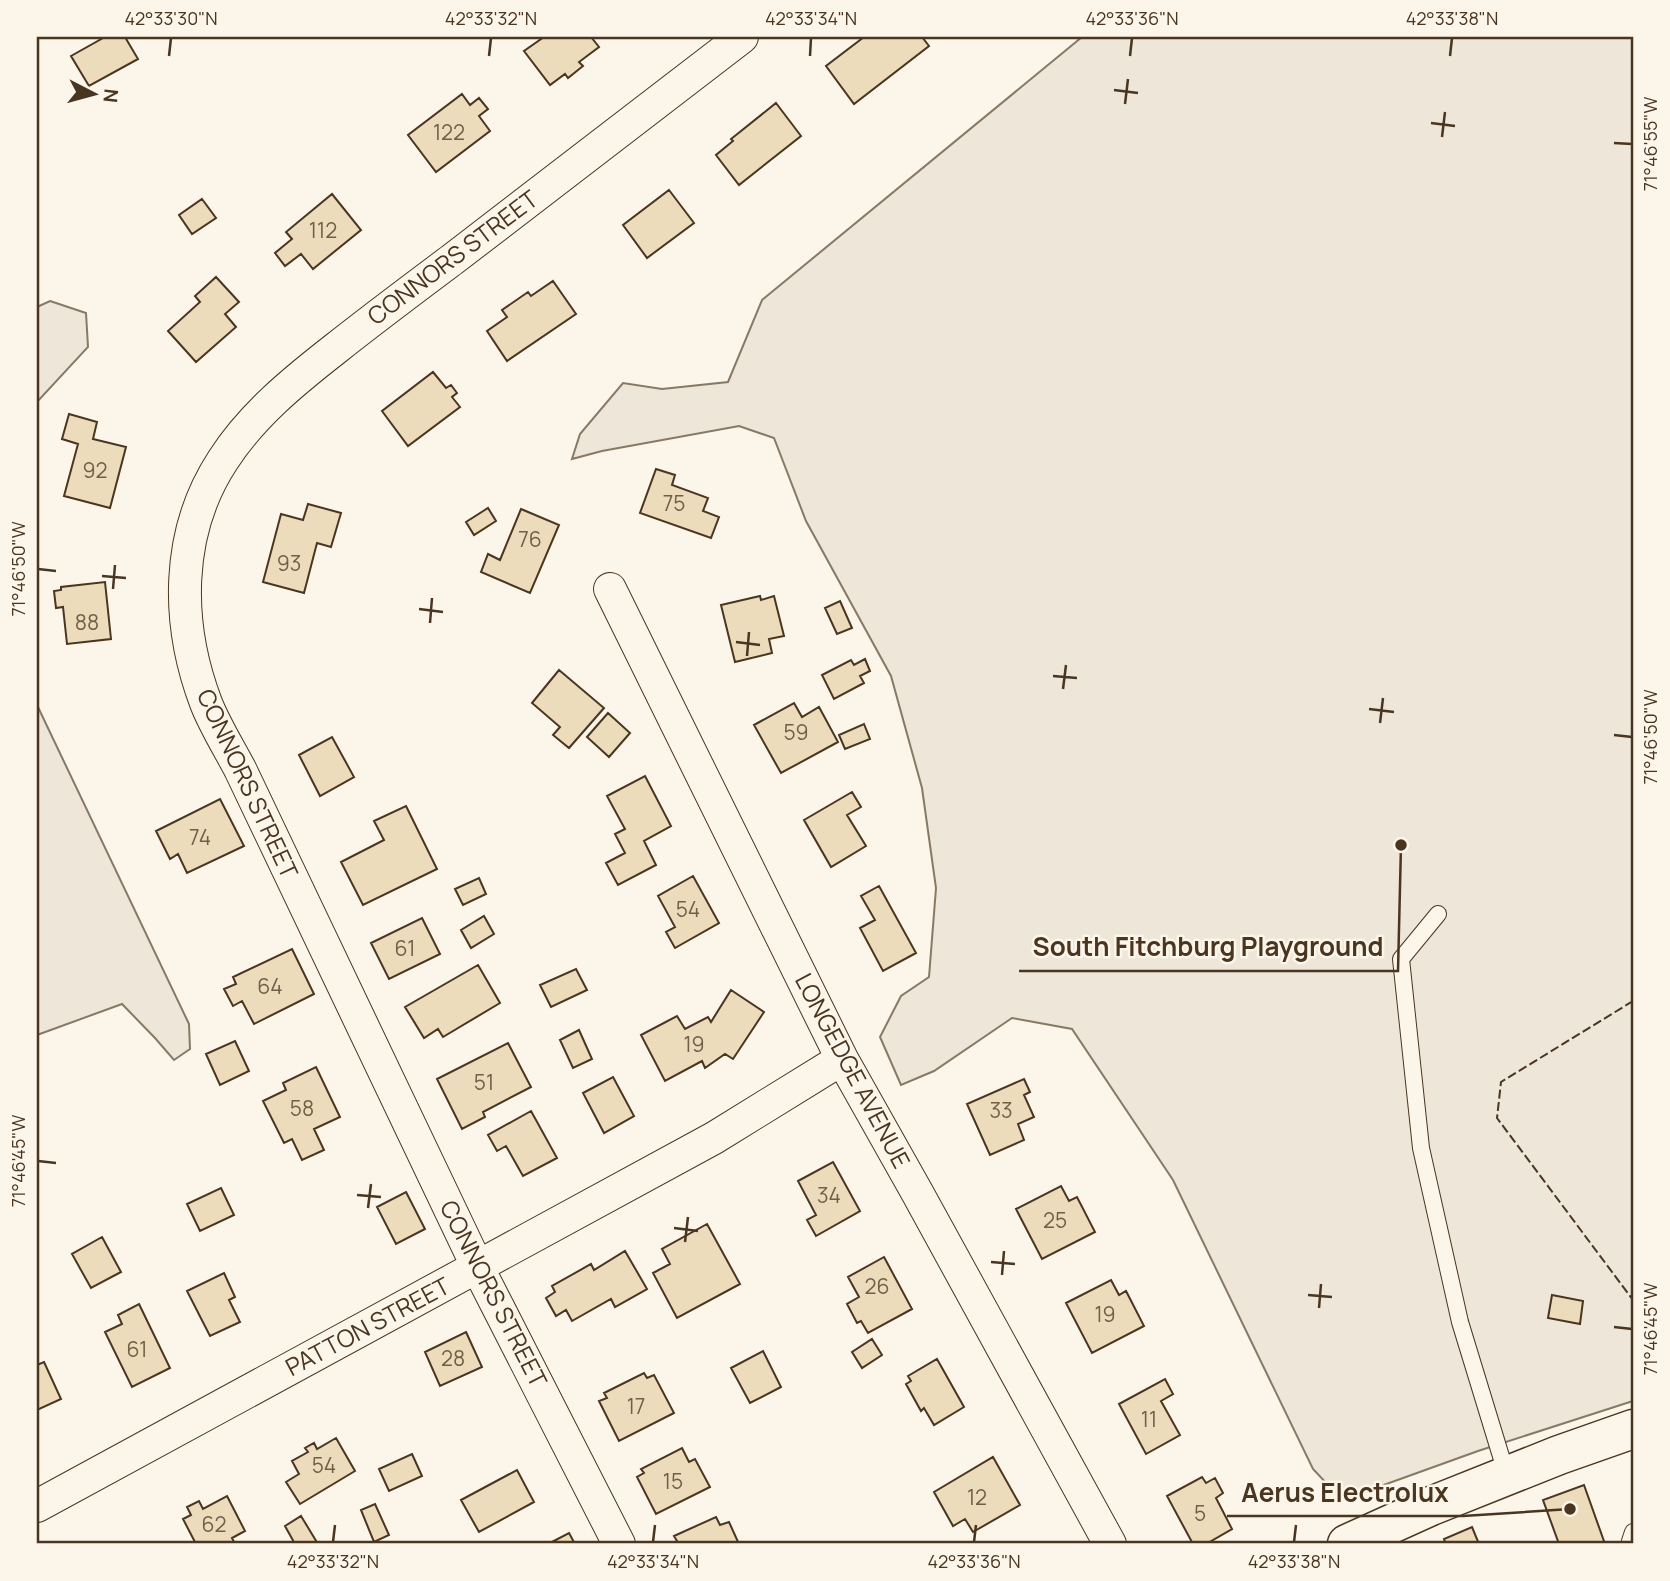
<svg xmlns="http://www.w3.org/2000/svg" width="1670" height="1581" font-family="Manrope,sans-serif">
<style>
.green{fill:#ede6d9;stroke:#887966;stroke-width:2}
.building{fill:#ecdcbc;stroke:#4a3520;stroke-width:2}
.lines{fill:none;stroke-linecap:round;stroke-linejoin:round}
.service-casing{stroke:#4a3520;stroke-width:18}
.minor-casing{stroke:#4a3520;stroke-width:34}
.secondary-casing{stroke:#4a3520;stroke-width:41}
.service{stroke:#fbf6e9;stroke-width:16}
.minor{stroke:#fbf6e9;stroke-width:32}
.secondary{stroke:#fbf6e9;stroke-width:38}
.fence{stroke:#4a3520;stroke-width:2;stroke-dasharray:9 3.5;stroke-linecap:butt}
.ticks{fill:none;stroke:#4a3520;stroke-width:2.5}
.labels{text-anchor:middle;stroke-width:5;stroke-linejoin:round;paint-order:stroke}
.number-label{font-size:21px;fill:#725f47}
.street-label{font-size:24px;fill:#4a3520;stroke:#fbf6e9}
.leader{fill:none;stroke:#4a3520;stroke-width:2.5}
.callout-dot{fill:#4a3520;stroke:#fbf6e9;stroke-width:2.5}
.callout-label{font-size:26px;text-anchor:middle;font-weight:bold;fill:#4a3520;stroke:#fbf6e9;stroke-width:5;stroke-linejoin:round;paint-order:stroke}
.neatline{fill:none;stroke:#4a3520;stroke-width:2.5}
.ticks-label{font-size:18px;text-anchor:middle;fill:#4a3520}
</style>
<rect width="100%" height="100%" fill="#fbf6e9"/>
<path class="green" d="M 1082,37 L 1633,37 L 1633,1401 L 1478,1451 L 1342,1500 L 1313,1469 L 1173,1180 L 1072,1029 L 1012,1018 L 934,1071 L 901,1085 L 880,1037 L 901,996 L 929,977 L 936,888 L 922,788 L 891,676 L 806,521 L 774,438 L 739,426 L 602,451 L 572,459 L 580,434 L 623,383 L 662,389 L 728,382 L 762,300 Z
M 50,301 L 86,313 L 88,347 L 37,402 L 37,307 Z
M 37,705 L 189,1024 L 190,1049 L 174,1060 L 155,1038 L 122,1004 L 37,1035 Z"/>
<path class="building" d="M 105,37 L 125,37 L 138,59 L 89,86 L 71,56 Z
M 544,37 L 591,37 L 599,47 L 579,62 L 583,66 L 568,78 L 565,74 L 550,85 L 524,51 Z
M 864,37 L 922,37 L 929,46 L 854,104 L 826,66 Z
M 462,94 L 470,105 L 479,98 L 488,109 L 479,116 L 490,131 L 436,172 L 408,135 Z
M 776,103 L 801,136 L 739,185 L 716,155 L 733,141 L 731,139 Z
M 669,190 L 694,223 L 647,258 L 623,225 Z
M 332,194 L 361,230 L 313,269 L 301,254 L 285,266 L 275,253 L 292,239 L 286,232 Z
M 202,199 L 216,218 L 192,234 L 179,215 Z
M 216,277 L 239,302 L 225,314 L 236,327 L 196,362 L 168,331 L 200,302 L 195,296 Z
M 553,281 L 576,314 L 507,361 L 487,331 L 507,317 L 502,310 L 528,292 L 531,296 Z
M 433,372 L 446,388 L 451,385 L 457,393 L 452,397 L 460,407 L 408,446 L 382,411 Z
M 69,414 L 97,422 L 93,439 L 126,447 L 110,508 L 64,496 L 78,444 L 62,439 Z
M 656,469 L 675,475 L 672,485 L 708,498 L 703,511 L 719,517 L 711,538 L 640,513 Z
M 308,504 L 341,513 L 331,547 L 317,543 L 304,593 L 263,582 L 281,514 L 303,520 Z
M 488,508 L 496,521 L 474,535 L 466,522 Z
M 521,509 L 559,525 L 530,593 L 481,572 L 488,554 L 500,560 Z
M 105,582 L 111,639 L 67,644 L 63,607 L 56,608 L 54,591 L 61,590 L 61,587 Z
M 760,596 L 761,600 L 774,596 L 784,636 L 769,639 L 772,653 L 735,662 L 721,605 Z
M 840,601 L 852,628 L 837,634 L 825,608 Z
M 865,659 L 870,671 L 860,676 L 864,683 L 834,699 L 822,675 L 851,660 L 854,665 Z
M 559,670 L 604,708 L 569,748 L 553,735 L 560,727 L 532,703 Z
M 794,703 L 802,717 L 819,707 L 838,742 L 781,773 L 754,725 Z
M 608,713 L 630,733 L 609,757 L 587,737 Z
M 864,724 L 870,739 L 845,749 L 839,735 Z
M 332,737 L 354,777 L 320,796 L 299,755 Z
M 645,776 L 671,826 L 644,841 L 656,865 L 618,885 L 606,863 L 625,853 L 615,834 L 625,829 L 607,796 Z
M 852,792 L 861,807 L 847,815 L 866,846 L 831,867 L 804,820 Z
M 220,799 L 244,846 L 187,873 L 178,854 L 170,859 L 156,831 Z
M 406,806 L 437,869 L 363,905 L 341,862 L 384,840 L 374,821 Z
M 693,876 L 719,923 L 675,948 L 666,932 L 675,927 L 658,896 Z
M 479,878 L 486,894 L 463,905 L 455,889 Z
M 879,886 L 916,953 L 883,971 L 860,928 L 875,920 L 861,896 Z
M 484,916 L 494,934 L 471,948 L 461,930 Z
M 422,918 L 440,954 L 389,979 L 371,943 Z
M 292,949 L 314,994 L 254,1024 L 242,1001 L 233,1006 L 224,989 L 236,984 L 233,977 Z
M 478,965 L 500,1003 L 443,1037 L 438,1029 L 424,1038 L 405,1007 Z
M 576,969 L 587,990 L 551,1007 L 540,985 Z
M 731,990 L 764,1012 L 733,1059 L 725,1054 L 705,1068 L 702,1061 L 665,1081 L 641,1035 L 677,1016 L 685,1029 L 708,1017 L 711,1022 Z
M 579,1030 L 592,1059 L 573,1068 L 560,1040 Z
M 235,1041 L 249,1071 L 220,1085 L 206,1054 Z
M 508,1043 L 531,1087 L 483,1112 L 485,1117 L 462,1129 L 437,1079 Z
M 316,1067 L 340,1117 L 314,1129 L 324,1150 L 302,1160 L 292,1139 L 284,1143 L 263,1101 L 286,1090 L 283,1083 Z
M 613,1077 L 634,1116 L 604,1133 L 583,1093 Z
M 1024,1079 L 1030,1092 L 1024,1095 L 1034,1117 L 1018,1124 L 1024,1140 L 990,1155 L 967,1104 Z
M 531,1111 L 557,1158 L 523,1176 L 506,1146 L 497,1151 L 488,1135 Z
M 833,1162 L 860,1211 L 816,1236 L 807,1220 L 816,1215 L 798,1181 Z
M 1061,1186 L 1069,1201 L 1077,1197 L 1095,1232 L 1042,1259 L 1016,1209 Z
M 221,1188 L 234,1215 L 200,1231 L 187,1204 Z
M 406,1192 L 425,1229 L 396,1244 L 377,1207 Z
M 707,1224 L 740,1284 L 677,1318 L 653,1273 L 670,1264 L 662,1249 Z
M 102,1237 L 121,1272 L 91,1288 L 72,1254 Z
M 625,1251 L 647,1289 L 615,1307 L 611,1299 L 572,1321 L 566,1310 L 556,1316 L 546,1298 L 555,1292 L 552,1286 L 591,1264 L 594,1270 Z
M 884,1257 L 912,1309 L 868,1333 L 861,1321 L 857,1323 L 847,1304 L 859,1297 L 848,1277 Z
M 224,1273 L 235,1297 L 229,1300 L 240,1322 L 210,1336 L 187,1291 Z
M 1111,1280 L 1119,1295 L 1126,1291 L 1144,1326 L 1092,1353 L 1066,1303 Z
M 1552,1295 L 1583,1301 L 1580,1324 L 1548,1318 Z
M 139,1304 L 170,1368 L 132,1387 L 105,1332 L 122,1324 L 118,1315 Z
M 466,1332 L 482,1367 L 440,1386 L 425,1352 Z
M 872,1339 L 882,1355 L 862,1368 L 852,1352 Z
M 763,1351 L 781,1387 L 750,1403 L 731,1368 Z
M 937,1359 L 964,1407 L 934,1425 L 924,1408 L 921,1411 L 906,1384 L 911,1381 L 908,1376 Z
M 44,1362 L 61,1399 L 37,1410 L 37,1365 Z
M 644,1373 L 647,1378 L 654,1375 L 674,1413 L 619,1441 L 599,1401 L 607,1398 L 604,1393 Z
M 1165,1379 L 1173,1394 L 1161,1401 L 1180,1435 L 1146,1454 L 1119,1404 Z
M 336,1438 L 355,1471 L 300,1504 L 286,1482 L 299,1474 L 292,1461 L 308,1452 L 305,1448 L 314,1443 L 317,1449 Z
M 682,1448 L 689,1462 L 695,1459 L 710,1487 L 656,1514 L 637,1477 L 644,1473 L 641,1469 Z
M 412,1454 L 422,1476 L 389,1491 L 379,1469 Z
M 993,1457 L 1020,1505 L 973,1532 L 965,1519 L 953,1526 L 934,1492 Z
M 517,1470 L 534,1502 L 479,1532 L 461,1500 Z
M 1202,1477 L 1206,1483 L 1215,1478 L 1223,1493 L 1216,1498 L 1232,1529 L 1206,1544 L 1193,1544 L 1167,1496 Z
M 1584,1485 L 1605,1544 L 1559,1544 L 1543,1500 Z
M 227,1496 L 245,1531 L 232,1538 L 235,1544 L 196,1544 L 183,1519 L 191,1515 L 187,1507 L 199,1501 L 203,1509 Z
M 375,1504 L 389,1535 L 374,1542 L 361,1510 Z
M 301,1516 L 318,1544 L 295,1544 L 285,1526 Z
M 716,1517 L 720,1525 L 729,1522 L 739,1544 L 671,1544 L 677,1541 L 674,1536 Z
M 1472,1527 L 1479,1544 L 1446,1544 L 1444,1539 Z
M 569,1533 L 575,1544 L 548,1544 Z"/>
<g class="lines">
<defs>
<path id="service" d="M 1438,914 L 1401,959 L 1421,1148 L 1460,1322 L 1507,1476
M 1631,1544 L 1630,1541 L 1633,1532"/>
<path id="minor" d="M 610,589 L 842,1059 L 918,1194 L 1110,1544
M 37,1506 L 714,1138 L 842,1059
M 619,1544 L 478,1268 L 240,769 C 229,748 215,726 206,703 C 176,624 175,533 223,460 C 252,415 294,381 335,349 C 374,318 413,289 453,259 C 549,185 645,111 742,37"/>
<path id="secondary" d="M 1347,1544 L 1431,1506 L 1559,1455 L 1633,1429"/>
</defs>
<use href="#service" class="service-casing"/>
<use href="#minor" class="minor-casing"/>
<use href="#secondary" class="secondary-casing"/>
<use href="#service" class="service"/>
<use href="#minor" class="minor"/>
<use href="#secondary" class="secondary"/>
<path class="fence" d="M 1633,1001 L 1501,1082 L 1497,1118 L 1633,1300"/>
</g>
<path class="ticks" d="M 169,56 L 171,38M 489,56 L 491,38M 810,56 L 811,38M 1130,56 L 1132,38M 1450,56 L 1452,38M 1114,90 L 1138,93M 1125,104 L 1128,79M 1431,123 L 1455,126M 1442,137 L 1445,112M 1614,143 L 1632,144M 38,569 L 56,571M 102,576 L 126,578M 113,589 L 115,565M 419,609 L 443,612M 430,623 L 432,598M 736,642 L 760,645M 747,656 L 749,632M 1053,676 L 1077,678M 1063,689 L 1066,665M 1369,709 L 1394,712M 1380,723 L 1383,698M 1614,735 L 1632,737M 38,1161 L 56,1163M 357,1195 L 381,1197M 368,1208 L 371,1184M 674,1228 L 698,1231M 685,1242 L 688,1217M 991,1262 L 1015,1264M 1002,1275 L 1004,1251M 1308,1295 L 1332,1297M 1319,1308 L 1321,1284M 1614,1327 L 1632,1329M 333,1542 L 335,1525M 653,1542 L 655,1525M 974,1542 L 976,1525M 1294,1542 L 1296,1525"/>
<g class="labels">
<g class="number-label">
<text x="449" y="140">122</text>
<text x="323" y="238">112</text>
<text x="95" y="478">92</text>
<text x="674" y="511">75</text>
<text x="530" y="547">76</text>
<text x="289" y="571">93</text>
<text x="87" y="630">88</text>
<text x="796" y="740">59</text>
<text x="200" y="845">74</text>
<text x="688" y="917">54</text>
<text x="405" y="956">61</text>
<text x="270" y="994">64</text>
<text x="694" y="1052">19</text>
<text x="484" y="1090">51</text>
<text x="302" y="1116">58</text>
<text x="1001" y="1118">33</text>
<text x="829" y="1203">34</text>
<text x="1055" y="1228">25</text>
<text x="877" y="1294">26</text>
<text x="1105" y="1322">19</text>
<text x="137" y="1357">61</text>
<text x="453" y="1366">28</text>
<text x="636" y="1414">17</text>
<text x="1149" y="1427">11</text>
<text x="324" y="1473">54</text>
<text x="673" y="1489">15</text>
<text x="977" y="1505">12</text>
<text x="1200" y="1521">5</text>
<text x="214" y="1532">62</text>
</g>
<g class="street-label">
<text transform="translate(453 258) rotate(-37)" y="8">CONNORS STREET</text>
<text transform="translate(247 784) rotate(65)" y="8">CONNORS STREET</text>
<text transform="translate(852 1071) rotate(62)" y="8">LONGEDGE AVENUE</text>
<text transform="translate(493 1294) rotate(63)" y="8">CONNORS STREET</text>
<text transform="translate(368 1327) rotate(-28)" y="8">PATTON STREET</text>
</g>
</g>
<path class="leader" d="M1401 845L1398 971H1019M1570 1509L1463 1516H1227"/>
<g class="callout-dot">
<circle cx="1401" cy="845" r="7"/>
<circle cx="1570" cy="1509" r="7"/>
</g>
<g class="callout-label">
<text x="1208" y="956">South Fitchburg Playground</text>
<text x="1345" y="1502">Aerus Electrolux</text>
</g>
<rect width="1670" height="1581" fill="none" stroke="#fbf6e9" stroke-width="77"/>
<g transform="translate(94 94) rotate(96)" stroke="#fbf6e9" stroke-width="5" paint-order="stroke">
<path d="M0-5L12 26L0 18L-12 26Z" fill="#4a3520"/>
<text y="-10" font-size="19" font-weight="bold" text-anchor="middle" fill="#4a3520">N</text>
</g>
<rect x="38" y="38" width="1594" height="1504" class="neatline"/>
<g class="ticks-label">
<text x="171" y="25">42°33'30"N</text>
<text x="491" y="25">42°33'32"N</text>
<text x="811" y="25">42°33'34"N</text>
<text x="1132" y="25">42°33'36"N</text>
<text x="1452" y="25">42°33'38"N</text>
<text transform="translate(1651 144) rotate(-90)" y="6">71°46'55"W</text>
<text transform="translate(19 569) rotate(-90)" y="6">71°46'50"W</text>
<text transform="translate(1651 737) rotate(-90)" y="6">71°46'50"W</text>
<text transform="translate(19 1161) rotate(-90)" y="6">71°46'45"W</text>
<text transform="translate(1651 1329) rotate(-90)" y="6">71°46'45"W</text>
<text x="333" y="1568">42°33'32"N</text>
<text x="653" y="1568">42°33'34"N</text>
<text x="974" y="1568">42°33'36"N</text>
<text x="1294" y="1568">42°33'38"N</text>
</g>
</svg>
